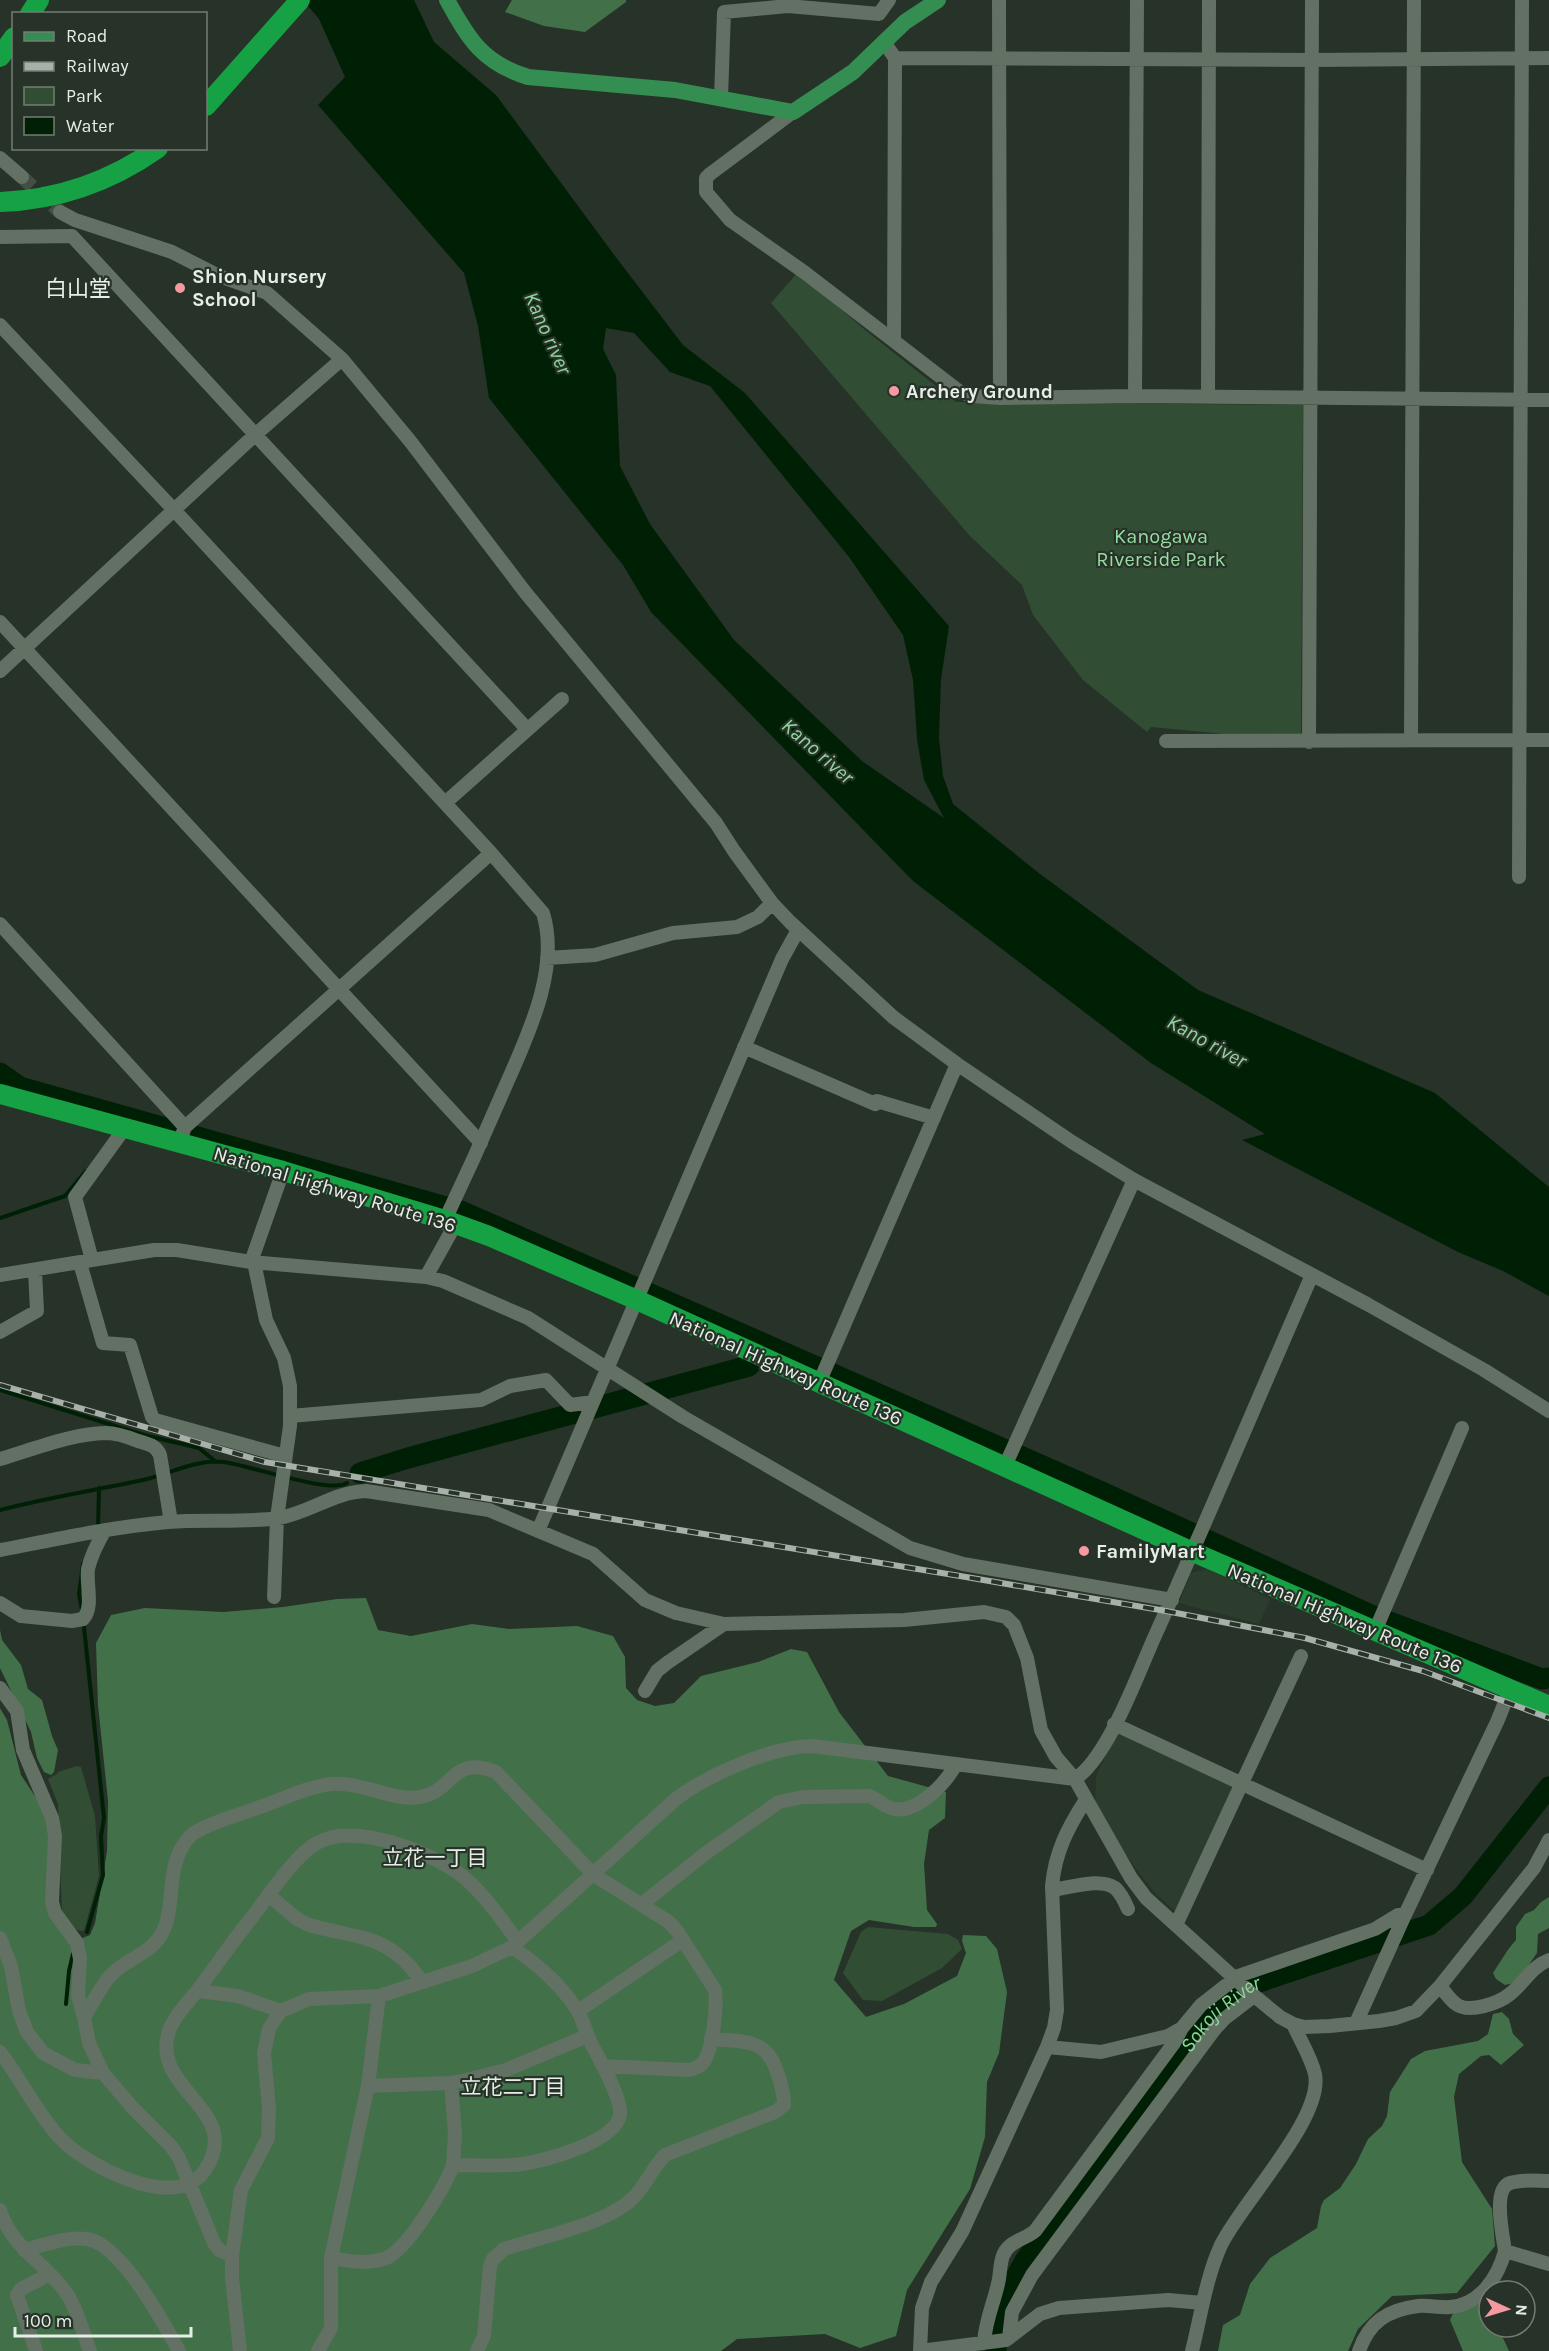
<svg xmlns="http://www.w3.org/2000/svg" width="1549" height="2351" font-family="Karla,'Noto Sans JP',sans-serif">
<style>
.built{fill:#2c3d2e}
.green{fill:#314e35}
.forest{fill:#427149}
.water{fill:#002006;fill-rule:evenodd}
.lines{fill:none;stroke-linecap:round;stroke-linejoin:round}
.stream{stroke:#002006;stroke-width:4}
.river{stroke:#002006;stroke-width:21}
.minor-tunnel{stroke:#444e45;stroke-width:14;stroke-dasharray:14 7;stroke-linecap:butt}
.minor{stroke:#637064;stroke-width:14}
.major{stroke:#358e51;stroke-width:16}
.highway{stroke:#16a244;stroke-width:20}
.rail-casing{stroke:#a8b1a9;stroke-width:6}
.rail{stroke:#273228;stroke-width:4;stroke-dasharray:11;stroke-linecap:butt}
.poi-dot{fill:#f49aa0;stroke:#273228;stroke-width:2}
.labels{text-anchor:middle;stroke-width:4.5;stroke-linejoin:round;paint-order:stroke}
.poi-label{font-size:20px;font-weight:bold;fill:#e7eee7;stroke:#273228;text-anchor:start}
.park-label{font-size:20px;fill:#96dda0;stroke:#273228}
.street-label{font-size:20px;fill:#e7eee7;stroke:#273228}
.water-label{font-size:21px;font-style:italic;fill:#8fd699;stroke:#273228}
.neighbourhood-label{font-size:21px;fill:#e7eee7;stroke:#273228}
.quarter-label{font-size:22px;fill:#e7eee7;stroke:#273228}
</style>
<rect width="100%" height="100%" fill="#273228"/>
<path class="built" d="M 1207,1569 L 1270,1599 L 1259,1624 L 1179,1603 L 1191,1573 Z
M 1117,1733 L 1235,1786 L 1175,1911 L 1156,1894 L 1122,1850 L 1095,1805 L 1096,1776 Z"/>
<path class="green" d="M 798,272 L 864,329 L 956,402 L 1303,405 L 1301,734 L 1225,734 L 1151,727 L 1147,732 L 1083,680 L 1033,615 L 1022,585 L 970,536 L 771,303 Z
M 77,1766 L 81,1767 L 95,1816 L 99,1876 L 84,1931 C 73,1932 68,1922 62,1914 L 58,1804 L 48,1779 L 57,1774 L 58,1772 Z
M 868,1927 L 948,1934 L 958,1940 L 962,1949 L 942,1968 L 882,2001 L 863,2000 L 843,1973 L 861,1932 Z"/>
<path class="forest" d="M 512,0 L 626,0 L 626,2 L 585,32 L 544,26 L 505,12 Z
M 366,1598 L 378,1630 L 411,1636 L 472,1624 L 509,1629 L 577,1626 L 613,1636 L 625,1657 L 626,1688 L 637,1700 L 655,1706 L 674,1703 L 701,1676 L 758,1662 L 791,1649 L 807,1652 L 839,1712 L 888,1776 L 946,1792 L 945,1818 L 929,1830 L 924,1864 L 927,1910 L 937,1924 L 936,1927 L 914,1927 L 869,1920 L 851,1931 L 834,1980 L 866,2017 L 904,2004 L 957,1976 L 966,1953 L 962,1941 L 963,1935 L 986,1936 L 997,1949 L 1007,1992 L 999,2053 L 987,2082 L 985,2137 L 970,2189 L 907,2290 L 896,2336 L 860,2348 L 825,2334 L 737,2339 L 721,2351 L 0,2351 L 0,1708 L 7,1720 L 21,1775 L 46,1813 L 52,1835 L 49,1883 L 59,1926 L 80,1939 L 90,1935 L 95,1923 L 107,1851 L 108,1801 L 98,1705 L 96,1643 L 111,1615 L 145,1608 L 223,1612 L 283,1607 L 337,1599 Z
M 0,1630 L 2,1640 L 21,1665 L 28,1689 L 42,1700 L 52,1736 L 58,1750 L 54,1772 L 51,1775 L 44,1772 L 37,1758 L 31,1732 L 0,1668 Z
M 1549,1897 L 1549,1928 L 1538,1934 L 1537,1953 L 1517,1982 L 1505,1985 L 1496,1979 L 1493,1973 C 1501,1961 1506,1951 1516,1940 L 1516,1927 L 1525,1914 L 1534,1910 L 1541,1902 Z
M 1502,2012 L 1509,2019 L 1513,2034 L 1524,2045 L 1501,2065 L 1489,2055 L 1481,2056 L 1459,2074 L 1454,2097 L 1462,2162 L 1492,2209 L 1495,2246 L 1457,2293 L 1392,2296 L 1358,2329 L 1348,2351 L 1218,2351 L 1223,2325 L 1240,2315 L 1250,2284 L 1270,2258 L 1317,2228 L 1321,2206 L 1324,2200 L 1340,2188 L 1356,2164 L 1368,2139 L 1382,2126 L 1387,2116 L 1390,2092 L 1411,2059 L 1425,2051 L 1478,2041 L 1488,2034 L 1493,2014 Z
M 1482,2303 L 1489,2311 L 1489,2327 L 1498,2327 L 1509,2351 L 1463,2351 L 1450,2320 L 1453,2313 L 1472,2304 Z"/>
<path class="water" d="M 303,0 L 414,0 L 434,42 L 496,95 L 615,256 L 683,345 L 745,393 L 949,626 L 941,679 L 939,738 L 943,776 L 953,804 L 1040,874 L 1198,990 L 1435,1093 L 1549,1187 L 1549,1296 L 1503,1271 L 1458,1252 L 1242,1140 L 1265,1134 L 1151,1063 L 913,881 L 651,612 L 623,565 L 489,398 L 478,326 L 464,273 L 318,105 L 345,77 L 319,19 ZM 606,328 L 634,333 L 670,372 L 710,386 L 849,557 L 903,635 L 913,680 L 917,739 L 924,780 L 944,818 L 862,761 L 734,640 L 650,524 L 620,466 L 616,375 L 603,349 Z"/>
<g class="lines">
<path class="stream" d="M 0,1218 L 65,1196 L 86,1171
M 0,1390 L 144,1435 L 199,1448 L 216,1462
M 0,1510 C 49,1497 98,1490 147,1479 C 171,1473 198,1459 223,1462 C 250,1465 328,1494 347,1483
M 98,1527 L 99,1488
M 82,1610 L 79,1594 L 83,1564
M 84,1627 L 104,1818 L 101,1836 L 103,1875 L 87,1932
M 66,2004 L 69,1971 L 73,1954"/>
<g class="river">
<path d="M 0,1073 L 20,1087 L 461,1211 L 1102,1492 L 1371,1615 L 1542,1679 L 1549,1678"/>
<path d="M 360,1473 L 408,1458 L 749,1366 L 767,1345"/>
<path id="s1" d="M 996,2351 C 996,2314 1008,2290 1026,2259 L 1211,2015 L 1250,1985 L 1429,1925 L 1463,1896 L 1549,1787"/>
</g>
<path class="minor-tunnel" d="M 22,177 L 60,212"/>
<path class="minor" d="M 999,0 L 1000,398
M 884,42 L 895,58 L 894,341 L 960,392 L 973,396 L 1000,398 L 1135,396 L 1549,400
M 895,58 L 1312,60 L 1549,58
M 721,98 L 724,12 L 788,6 L 879,14 L 889,0
M 793,112 L 710,174 L 706,178 L 706,192 L 730,220 L 804,272 L 894,341
M 0,158 L 22,177
M 60,212 L 75,220 L 172,252 L 219,276 L 267,293 L 342,359 L 410,441 L 525,592 L 716,823 L 734,851 L 772,903 L 790,922 L 893,1017 L 957,1064 L 1072,1142 L 1134,1180 L 1367,1304 L 1484,1370 L 1549,1411
M 0,237 L 72,236 L 527,729
M 0,325 L 175,511 L 491,853 L 543,913 C 561,971 525,1041 502,1094 C 484,1136 465,1178 445,1220
M 1135,396 L 1137,0
M 1208,397 L 1209,0
M 0,622 L 481,1143
M 0,671 L 256,434 L 342,359
M 1411,740 L 1414,0
M 1166,741 L 1549,740
M 1309,742 L 1312,0
M 445,803 L 562,699
M 1519,877 L 1522,0
M 0,924 L 185,1127
M 547,958 L 595,955 L 673,933 L 737,927 L 758,917 L 772,903
M 744,1047 L 875,1104 L 877,1101 L 934,1118
M 179,1143 L 185,1127 L 491,853
M 92,1260 L 75,1197 L 119,1136 L 123,1127
M 251,1262 L 283,1171
M 254,1262 L 266,1320 L 284,1358 L 290,1386 L 290,1426 L 277,1518 L 274,1597
M 80,1263 L 103,1343 L 130,1345 L 152,1417 L 155,1420 L 285,1456
M 0,1275 L 154,1250 L 177,1250 L 251,1262 L 426,1277 L 443,1281 L 528,1318 L 683,1417 L 910,1548 L 963,1564 L 1172,1600
M 426,1277 L 456,1223
M 0,1332 L 37,1311 L 35,1270
M 819,1383 L 957,1064
M 290,1416 L 481,1400 L 510,1386 L 546,1380 L 570,1405 L 593,1402
M 0,1459 C 34,1449 70,1434 106,1433 C 116,1433 128,1437 138,1441 C 147,1444 156,1445 160,1455 L 171,1522
M 1005,1466 L 1134,1180
M 538,1531 L 782,959 L 798,930
M 1,1550 C 57,1539 112,1527 168,1522 C 205,1519 242,1523 279,1518 C 309,1513 334,1492 366,1491 L 489,1510 L 593,1554 L 645,1600 L 676,1613 L 724,1624 L 904,1620 L 984,1612 L 1006,1617 L 1014,1625 L 1027,1658 L 1041,1730 L 1056,1757 L 1075,1779 L 1131,1878 L 1146,1898 L 1252,1994 L 1280,2017 L 1293,2024 L 1304,2027 L 1330,2026 L 1379,2021 L 1396,2018 L 1416,2011 L 1440,1986 L 1534,1868 L 1549,1840
M 0,1603 L 21,1616 L 72,1621 L 83,1619 C 94,1607 86,1585 88,1569 C 91,1556 98,1542 105,1530
M 1375,1631 L 1462,1428
M 0,1688 L 17,1711 L 23,1750 L 52,1818 L 55,1836 L 52,1902 L 55,1913 L 77,1943 L 80,1959 L 78,1996 L 84,2017 L 89,2043 L 103,2073 L 132,2107 L 171,2146 L 179,2158 L 214,2243 L 219,2250 L 232,2256
M 645,1691 L 657,1671 L 667,1663 L 724,1624
M 1114,1724 L 1427,1870
M 1052,1890 C 1070,1888 1100,1877 1115,1888 C 1121,1893 1125,1902 1128,1909
M 270,1896 L 297,1919 L 309,1925 C 359,1939 390,1934 422,1982
M 642,1904 L 706,1853 L 779,1802 L 803,1797 L 869,1796 C 878,1799 884,1807 894,1809 C 918,1813 946,1783 956,1764
M 1176,1925 L 1301,1656
M 0,1938 L 11,1966 L 19,2011 L 27,2032 L 43,2053 L 75,2070 L 103,2073
M 1440,1986 C 1445,1992 1450,2000 1456,2004 C 1469,2014 1499,2003 1510,1994 C 1525,1982 1531,1967 1549,1960
M 198,1991 L 238,1996 L 281,2011
M 578,2011 L 683,1940
M 84,2017 C 93,2003 100,1987 111,1975 C 125,1960 151,1953 161,1935 C 175,1912 167,1877 180,1851 C 183,1845 188,1837 194,1833 C 213,1821 236,1816 257,1808 C 281,1800 306,1787 331,1784 C 361,1781 394,1802 420,1797 C 454,1792 451,1754 496,1772 L 594,1875 L 669,1922 L 677,1931 L 715,1990 C 717,2007 713,2052 702,2064 C 699,2067 693,2069 689,2070 L 603,2066
M 1356,2023 L 1403,1919 L 1497,1722 L 1510,1690
M 1047,2047 L 1101,2052 L 1168,2036 L 1182,2028 L 1201,2005 L 1238,1976 L 1375,1929 L 1398,1915 L 1406,1913
M 0,2052 C 21,2079 36,2112 60,2138 C 85,2165 176,2214 205,2170 C 246,2109 146,2090 170,2028 C 176,2014 188,2002 197,1991 C 214,1969 229,1946 246,1925 C 264,1903 293,1856 317,1843 C 355,1821 435,1853 466,1879 C 486,1897 502,1920 518,1942
M 451,2083 L 455,2134 L 453,2165
M 368,2086 L 451,2083 L 466,2080 L 506,2070 L 587,2036
M 0,2210 C 12,2249 46,2263 67,2294 C 78,2311 83,2333 90,2351
M 24,2250 C 44,2245 67,2236 87,2239 C 121,2244 163,2322 179,2351
M 1505,2251 C 1503,2236 1492,2189 1510,2183 C 1522,2179 1537,2181 1549,2181
M 331,2258 C 349,2261 368,2265 386,2258 C 407,2250 445,2187 453,2165 C 476,2165 499,2167 522,2164 C 545,2161 615,2142 620,2115 C 622,2099 601,2062 593,2047 C 586,2035 584,2021 577,2010 C 561,1984 537,1964 512,1947
M 1009,2338 L 1012,2312 L 1032,2275 L 1214,2030 L 1224,2019 L 1254,1996
M 984,2342 C 986,2317 995,2301 999,2279 C 1001,2266 1000,2253 1011,2245 C 1019,2239 1028,2237 1035,2231 L 1174,2043 L 1181,2030
M 36,2351 L 17,2295 L 21,2289 L 50,2274
M 240,2351 L 232,2278 L 232,2256 L 241,2190 L 268,2138 L 269,2108 L 264,2053 L 269,2029 L 275,2019 L 281,2011 L 309,1999 L 379,1996 L 472,1966 L 512,1947 L 677,1798 C 710,1774 771,1747 812,1746 L 1075,1779 C 1108,1757 1137,1676 1154,1638 C 1208,1518 1259,1396 1312,1275
M 318,2351 L 331,2328 L 331,2258 L 368,2086 L 379,1996
M 477,2351 L 484,2336 L 490,2266 L 493,2259 L 504,2249 C 540,2237 604,2225 632,2199 C 645,2187 652,2168 665,2155 L 775,2112 L 784,2105 C 784,2093 781,2083 777,2072 C 766,2037 742,2042 711,2039
M 920,2351 L 922,2308 L 931,2282 L 962,2232 L 1047,2047 L 1054,2028 L 1057,2010 L 1052,1886 C 1055,1853 1067,1829 1085,1801
M 920,2351 L 1006,2340 L 1040,2314 L 1059,2308 L 1168,2300 L 1203,2303
M 1192,2351 C 1201,2315 1206,2278 1221,2245 C 1241,2203 1324,2118 1315,2074 C 1311,2057 1300,2040 1293,2024
M 1359,2351 C 1369,2322 1387,2310 1418,2306 C 1428,2305 1440,2308 1450,2307 C 1480,2305 1498,2277 1505,2251 L 1549,2264"/>
<path class="major" d="M 447,0 C 469,40 483,63 528,77 L 675,90 L 793,112 L 853,72 L 905,22 L 938,0"/>
<path class="highway" d="M 30,14 L 39,0
M 0,57 L 14,37
M 206,106 L 300,0
M 0,202 C 58,200 110,182 158,148
M 0,1094 L 283,1171 L 445,1220 L 489,1236 L 637,1300 L 1193,1552 L 1549,1706"/>
<defs>
<path id="rail" d="M 0,1385 L 265,1462 L 960,1576 L 1166,1611 L 1305,1638 L 1423,1671 L 1549,1718"/>
</defs>
<use href="#rail" class="rail-casing"/>
<use href="#rail" class="rail"/>
</g>
<g class="poi-dot">
<circle cx="180" cy="288" r="6"/>
<circle cx="894" cy="391" r="6"/>
<circle cx="1084" cy="1551" r="6"/>
</g>
<g class="labels">
<g class="poi-label">
<text x="192" y="283">Shion Nursery<tspan x="192" dy="23">School</tspan></text>
<text x="906" y="398">Archery Ground</text>
<text x="1096" y="1558">FamilyMart</text>
</g>
<g class="park-label">
<text x="1161" y="543">Kanogawa<tspan x="1161" dy="23">Riverside Park</tspan></text>
</g>
<g class="street-label">
<text transform="translate(335 1189) rotate(17)" y="7">National Highway Route 136</text>
<text transform="translate(786 1368) rotate(24)" y="7">National Highway Route 136</text>
<text transform="translate(1345 1618) rotate(23)" y="7">National Highway Route 136</text>
</g>
<g class="water-label">
<text transform="translate(548 333) rotate(66)" y="7">Kano river</text>
<text transform="translate(818 751) rotate(41)" y="7">Kano river</text>
<text transform="translate(1207 1041) rotate(29)" y="7">Kano river</text>
<text dy="7" stroke="none"><textPath href="#s1" startOffset="412">Sokoji River</textPath></text>
</g>
<g class="neighbourhood-label">
<text x="435" y="1865">立花一丁目</text>
<text x="513" y="2094">立花二丁目</text>
</g>
<g class="quarter-label">
<text x="78" y="296">白山堂</text>
</g>
</g>
<rect x="12" y="12" width="195" height="138" fill="#273228" stroke="#747d74" stroke-width="1.5"/>
<rect x="24" y="32" width="30" height="9" fill="#358e51" stroke="#747d74" stroke-width="1.5"/>
<text x="66" y="42" font-size="18" fill="#e7eee7">Road</text>
<rect x="24" y="62" width="30" height="9" fill="#a8b1a9" stroke="#747d74" stroke-width="1.5"/>
<text x="66" y="72" font-size="18" fill="#e7eee7">Railway</text>
<rect x="24" y="87" width="30" height="18" fill="#314e35" stroke="#747d74" stroke-width="1.5"/>
<text x="66" y="102" font-size="18" fill="#e7eee7">Park</text>
<rect x="24" y="117" width="30" height="18" fill="#002006" stroke="#747d74" stroke-width="1.5"/>
<text x="66" y="132" font-size="18" fill="#e7eee7">Water</text>
<g transform="translate(1507 2309) rotate(94)"><circle r="28" fill="#273228" stroke="#747d74" stroke-width="1.5"/>
<path d="M0-4.5L10 22L0 15L-10 22Z" fill="#f49aa0"/>
<text y="-9" font-size="16" font-weight="bold" text-anchor="middle" fill="#e7eee7">N</text>
</g>
<path d="M15 2327v9h176v-9" fill="none" stroke="#e7eee7" stroke-width="3"/>
<text x="24" y="2327" font-size="18" fill="#e7eee7" stroke="#273228" stroke-width="4.5" paint-order="stroke">100 m</text>
</svg>
